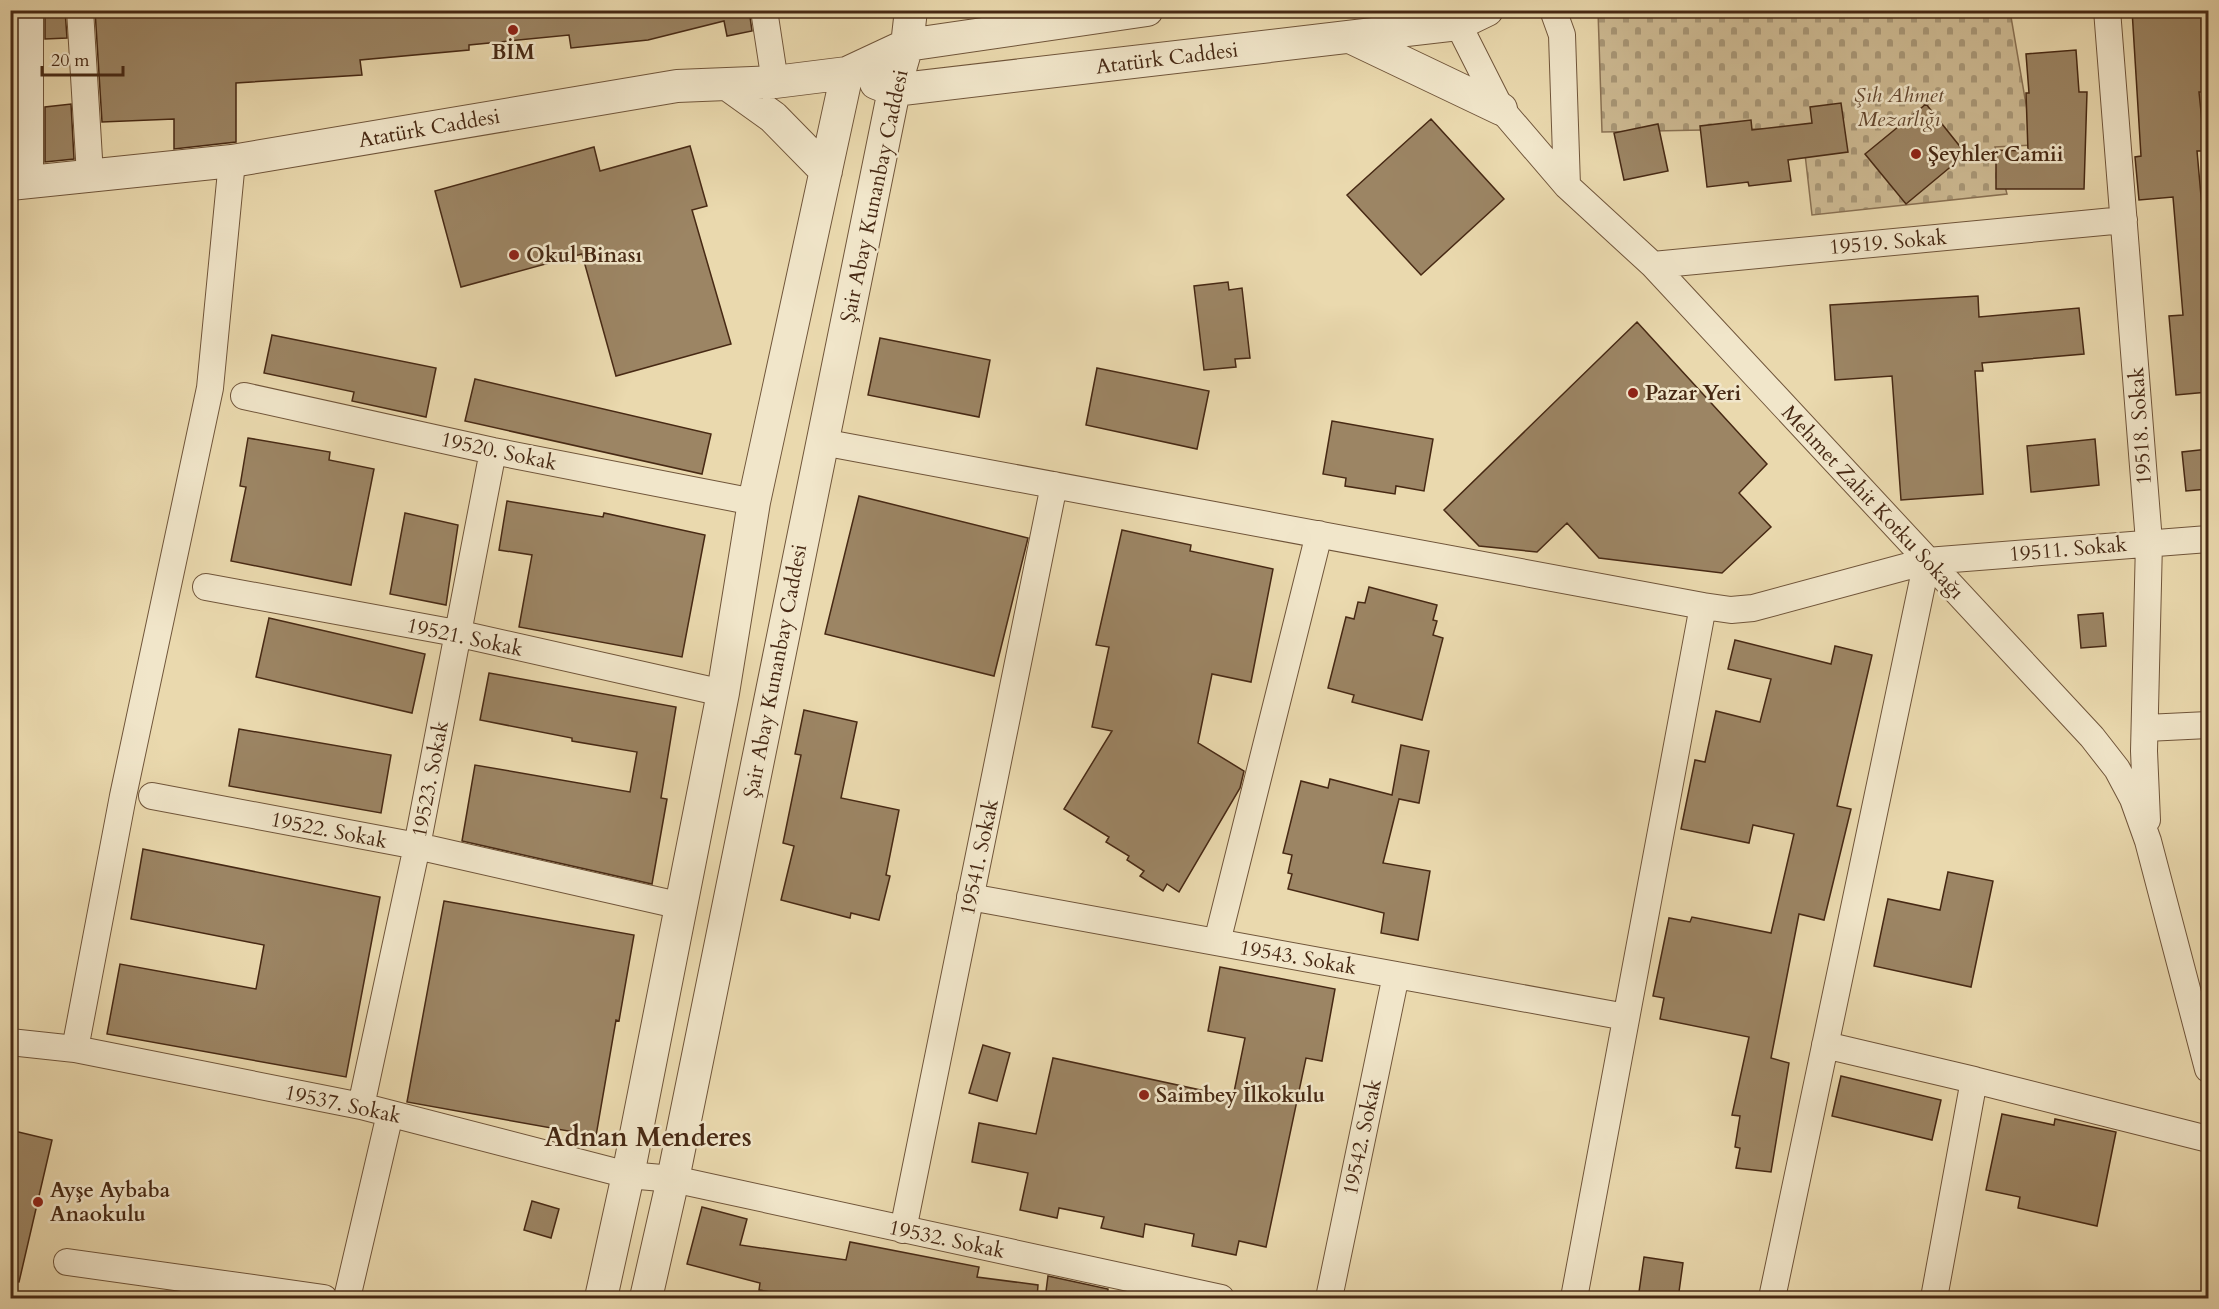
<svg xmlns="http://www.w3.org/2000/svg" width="2219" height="1309" font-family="Cardo,serif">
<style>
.cemetery{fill:url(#cemetery-stones);stroke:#8a7254;stroke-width:1.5}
.building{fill:#9c8564;stroke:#472914;stroke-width:1.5}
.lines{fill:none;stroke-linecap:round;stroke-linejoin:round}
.minor-casing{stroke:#70553a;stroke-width:28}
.tertiary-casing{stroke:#70553a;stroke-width:34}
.minor{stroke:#f1e6ca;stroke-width:26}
.tertiary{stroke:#f1e6ca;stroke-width:32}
.poi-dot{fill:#8f2418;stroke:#f1e6ca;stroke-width:2}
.labels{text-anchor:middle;stroke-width:5;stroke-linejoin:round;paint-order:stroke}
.poi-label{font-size:21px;font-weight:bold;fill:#472914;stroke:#f1e6ca;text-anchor:start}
.street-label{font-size:21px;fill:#472914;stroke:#f1e6ca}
.park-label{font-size:21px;font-style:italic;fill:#62462e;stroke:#f1e6ca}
.district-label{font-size:27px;font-weight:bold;fill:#472914;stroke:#f1e6ca}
</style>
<defs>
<pattern id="cemetery-stones" width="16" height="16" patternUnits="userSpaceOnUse" patternTransform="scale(1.5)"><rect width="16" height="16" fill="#cebb94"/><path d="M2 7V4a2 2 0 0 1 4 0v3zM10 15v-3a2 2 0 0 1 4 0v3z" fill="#a99878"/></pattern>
</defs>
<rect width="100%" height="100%" fill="#ead9ae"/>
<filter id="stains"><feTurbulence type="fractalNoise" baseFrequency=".00333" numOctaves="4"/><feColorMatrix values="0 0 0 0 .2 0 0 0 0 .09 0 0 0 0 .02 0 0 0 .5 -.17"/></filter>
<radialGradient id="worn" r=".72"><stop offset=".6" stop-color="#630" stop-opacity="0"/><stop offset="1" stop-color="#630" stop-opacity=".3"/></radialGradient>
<path class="cemetery" d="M 1598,11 L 2010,11 L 2033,145 L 1995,147 L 2007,194 L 1812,215 L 1802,128 L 1602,132 Z"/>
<path class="building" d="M 45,10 L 65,10 L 67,38 L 45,39 Z
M 95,10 L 749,10 L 752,31 L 727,36 L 724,21 L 648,40 L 571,48 L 569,35 L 469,45 L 469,50 L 360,60 L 362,75 L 236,83 L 236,142 L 174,149 L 174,119 L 102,122 Z
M 2132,10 L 2201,10 L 2203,92 L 2199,92 L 2205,151 L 2197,151 L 2202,207 L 2208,207 L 2208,392 L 2176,395 L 2169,316 L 2183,315 L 2173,197 L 2139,200 L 2135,157 L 2141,156 Z
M 2076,50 L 2079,92 L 2087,92 L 2084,189 L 1996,189 L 1996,150 L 2028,151 L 2026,93 L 2029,93 L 2026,54 Z
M 1841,103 L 1848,152 L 1788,160 L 1791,181 L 1749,186 L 1748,182 L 1707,187 L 1700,126 L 1751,120 L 1752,130 L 1812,123 L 1810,107 Z
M 71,104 L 74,159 L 45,162 L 45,107 Z
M 1926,104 L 1966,154 L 1906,204 L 1865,154 Z
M 1431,119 L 1504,199 L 1421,275 L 1347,195 Z
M 1658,124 L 1668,171 L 1624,180 L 1614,133 Z
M 690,146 L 707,206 L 692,210 L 731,344 L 616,376 L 582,254 L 461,287 L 435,191 L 594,147 L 600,171 Z
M 1228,282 L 1229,290 L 1242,288 L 1250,358 L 1235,359 L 1236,367 L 1204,370 L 1194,286 Z
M 1978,296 L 1979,317 L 2079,308 L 2084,354 L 1982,363 L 1983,371 L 1975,371 L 1983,494 L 1901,500 L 1892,376 L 1835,380 L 1830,305 Z
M 1637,322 L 1767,464 L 1739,493 L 1771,527 L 1722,573 L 1599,558 L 1567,523 L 1537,552 L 1479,546 L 1444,510 Z
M 272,335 L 436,368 L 426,417 L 352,401 L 354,392 L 264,373 Z
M 880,338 L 990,360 L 979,417 L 868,395 Z
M 1097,368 L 1209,391 L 1197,449 L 1086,425 Z
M 475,379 L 711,434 L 702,474 L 465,421 Z
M 1332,421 L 1433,439 L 1424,491 L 1396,486 L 1395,494 L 1345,486 L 1346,478 L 1323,474 Z
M 248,438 L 330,452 L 329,460 L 374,469 L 351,585 L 231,561 L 246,487 L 240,486 Z
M 2095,439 L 2099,485 L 2031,492 L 2027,446 Z
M 2208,449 L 2208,489 L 2186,491 L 2182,452 Z
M 859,496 L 1028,538 L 994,676 L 825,634 Z
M 507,501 L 603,517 L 604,513 L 705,535 L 682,657 L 519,627 L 532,555 L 499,550 Z
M 405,513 L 458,525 L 446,605 L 390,594 Z
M 1122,530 L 1191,545 L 1190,551 L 1273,569 L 1251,682 L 1212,674 L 1198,743 L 1244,771 L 1240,788 L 1179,892 L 1167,884 L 1163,891 L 1140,876 L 1144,871 L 1127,860 L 1129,856 L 1106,842 L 1109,837 L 1064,809 L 1112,731 L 1092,727 L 1109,647 L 1096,645 Z
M 1369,587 L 1437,605 L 1433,620 L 1437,621 L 1433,635 L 1443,638 L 1422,720 L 1352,702 L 1354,695 L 1328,688 L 1346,617 L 1354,619 L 1358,602 L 1365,603 Z
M 2103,613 L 2106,646 L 2081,648 L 2078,615 Z
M 269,618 L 425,654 L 412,713 L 256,677 Z
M 1735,640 L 1831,664 L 1835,646 L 1872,655 L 1837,806 L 1851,809 L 1824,920 L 1799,914 L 1771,1058 L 1789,1063 L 1771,1172 L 1736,1168 L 1740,1148 L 1735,1147 L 1740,1116 L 1732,1115 L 1749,1037 L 1660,1019 L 1664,998 L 1653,996 L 1669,918 L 1690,922 L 1692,917 L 1771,933 L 1794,834 L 1753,825 L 1749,843 L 1681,829 L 1695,760 L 1705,762 L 1716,711 L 1760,722 L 1771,679 L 1728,669 Z
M 489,673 L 676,707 L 661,798 L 667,799 L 652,884 L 462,841 L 475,765 L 630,792 L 637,752 L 572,741 L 572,738 L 480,720 Z
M 804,710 L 857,722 L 841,798 L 899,810 L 886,875 L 890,876 L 879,920 L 851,913 L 850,918 L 781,900 L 794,846 L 783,843 L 801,755 L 795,754 Z
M 239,729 L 391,755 L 381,813 L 229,786 Z
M 1401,745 L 1429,751 L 1419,803 L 1399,799 L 1383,863 L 1430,871 L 1418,940 L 1381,933 L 1384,913 L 1288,889 L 1292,874 L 1288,873 L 1292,855 L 1283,853 L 1301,781 L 1328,788 L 1330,779 L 1392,795 Z
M 143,849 L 380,897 L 346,1077 L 107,1034 L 120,964 L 256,989 L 264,945 L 131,919 Z
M 1948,872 L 1993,881 L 1971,987 L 1874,966 L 1888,899 L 1940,910 Z
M 444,901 L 634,935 L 619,1021 L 616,1020 L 596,1136 L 407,1102 Z
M 1220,967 L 1335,989 L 1322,1061 L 1306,1058 L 1266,1247 L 1239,1241 L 1236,1255 L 1192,1246 L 1194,1234 L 1145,1224 L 1143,1237 L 1101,1228 L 1104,1217 L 1059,1208 L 1057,1218 L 1020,1210 L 1028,1173 L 972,1162 L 979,1123 L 1036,1134 L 1053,1058 L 1233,1097 L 1245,1038 L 1208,1031 Z
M 983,1045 L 1010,1053 L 997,1101 L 969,1093 Z
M 1841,1076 L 1941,1100 L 1932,1140 L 1832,1116 Z
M 2002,1114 L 2054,1125 L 2055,1119 L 2116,1132 L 2097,1226 L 2018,1208 L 2020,1197 L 1986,1190 Z
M 10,1130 L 52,1140 L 19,1282 L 10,1281 Z
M 532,1201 L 559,1209 L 551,1238 L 524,1230 Z
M 702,1207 L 747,1219 L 740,1245 L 846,1260 L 850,1242 L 979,1267 L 977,1277 L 1038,1285 L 1037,1299 L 816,1299 L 759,1290 L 760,1283 L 687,1264 Z
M 1644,1257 L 1683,1263 L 1678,1299 L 1638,1299 Z
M 1048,1276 L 1108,1289 L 1107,1299 L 1045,1299 Z"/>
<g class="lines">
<defs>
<path id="minor" d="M 80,10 L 90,175
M 764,10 L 775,82
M 1451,10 L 1501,109 L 1567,186 L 1653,265 L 2092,737 L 2117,769 L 2133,799 L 2148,841 L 2208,1069
M 1553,10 L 1562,35 L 1567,186
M 2107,10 L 2149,542 L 2144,751 L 2147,820
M 30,182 L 30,10
M 1653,265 L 2124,220
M 244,396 L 493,451 L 754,502
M 822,442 L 1703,606
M 206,587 L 456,633 L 723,693
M 2146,728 L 2208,725
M 152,796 L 417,846 L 682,906
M 970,897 L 1626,1017
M 1217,942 L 1319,534
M 10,1042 L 75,1049 L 361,1106 L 628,1175 L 673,1179 L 1221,1298
M 1825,1045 L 1974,1080 L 1934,1298
M 75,1049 L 123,796 L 210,388 L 232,161
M 1974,1080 L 2208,1139
M 361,1106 L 417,846 L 493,451
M 903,1230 L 1054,485
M 67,1262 L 324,1298
M 347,1298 L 390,1114
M 1329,1298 L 1396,975
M 1574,1298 L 1703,606 L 1731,610 L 1753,608 L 1927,561 L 2208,539
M 1772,1298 L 1927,561"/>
<path id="tertiary" d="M 1350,37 L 1501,109
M 876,83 L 894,90 L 1458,24 L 1487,10
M 727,84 L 773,117 L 826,171
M 10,184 L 232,161 L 677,86 L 775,82 L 847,73 L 907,45 L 1147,10
M 601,1298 L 628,1175 L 723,693 L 754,502 L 847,73
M 646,1298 L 673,1179 L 894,90 L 907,45 L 911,10"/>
</defs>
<use href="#minor" class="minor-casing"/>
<use href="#tertiary" class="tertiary-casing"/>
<use href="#minor" class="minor"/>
<use href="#tertiary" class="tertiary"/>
</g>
<g class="poi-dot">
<circle cx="513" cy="30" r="6"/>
<circle cx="1916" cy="154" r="6"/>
<circle cx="514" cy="255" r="6"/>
<circle cx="1633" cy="393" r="6"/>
<circle cx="1144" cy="1095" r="6"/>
<circle cx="38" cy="1202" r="6"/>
</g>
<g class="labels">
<g class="poi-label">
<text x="513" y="59" text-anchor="middle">BİM</text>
<text x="1928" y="161">Şeyhler Camii</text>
<text x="526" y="262">Okul Binası</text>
<text x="1645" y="400">Pazar Yeri</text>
<text x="1156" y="1102">Saimbey İlkokulu</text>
<text x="50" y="1197">Ayşe Aybaba<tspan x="50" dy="24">Anaokulu</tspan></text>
</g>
<g class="street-label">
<text transform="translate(1167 58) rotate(-7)" y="7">Atatürk Caddesi</text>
<text transform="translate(429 128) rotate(-10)" y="7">Atatürk Caddesi</text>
<text transform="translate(874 196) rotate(-78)" y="7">Şair Abay Kunanbay Caddesi</text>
<text transform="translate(1888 242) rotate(-5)" y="7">19519. Sokak</text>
<text transform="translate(2140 426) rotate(-94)" y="7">19518. Sokak</text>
<text transform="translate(499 451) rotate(12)" y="7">19520. Sokak</text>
<text transform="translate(1873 502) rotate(47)" y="7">Mehmet Zahit Kotku Sokağı</text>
<text transform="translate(2068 549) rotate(-5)" y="7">19511. Sokak</text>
<text transform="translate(465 637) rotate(12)" y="7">19521. Sokak</text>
<text transform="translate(775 671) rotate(-79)" y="7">Şair Abay Kunanbay Caddesi</text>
<text transform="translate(430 779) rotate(-79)" y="7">19523. Sokak</text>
<text transform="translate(329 830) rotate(11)" y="7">19522. Sokak</text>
<text transform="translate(979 857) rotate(-78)" y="7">19541. Sokak</text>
<text transform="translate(1298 957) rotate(10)" y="7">19543. Sokak</text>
<text transform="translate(343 1104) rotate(12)" y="7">19537. Sokak</text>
<text transform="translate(1362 1137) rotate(-78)" y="7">19542. Sokak</text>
<text transform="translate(947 1239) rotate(12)" y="7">19532. Sokak</text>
</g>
<g class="park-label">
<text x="1899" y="102">Şıh Ahmet<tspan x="1899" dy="24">Mezarlığı</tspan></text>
</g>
<g class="district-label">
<text x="648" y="1146">Adnan Menderes</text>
</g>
</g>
<rect width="2219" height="1309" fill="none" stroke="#ead9ae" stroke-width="36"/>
<rect x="12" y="12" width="2195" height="1285" fill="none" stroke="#472914" stroke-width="3"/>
<rect x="18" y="18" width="2183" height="1273" fill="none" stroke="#472914" stroke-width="1.5"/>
<path d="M42 66v9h81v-9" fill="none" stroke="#472914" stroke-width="3"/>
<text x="51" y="66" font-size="18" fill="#472914" stroke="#f1e6ca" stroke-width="4.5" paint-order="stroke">20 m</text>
<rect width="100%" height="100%" filter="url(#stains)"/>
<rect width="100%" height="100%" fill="url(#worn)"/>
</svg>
